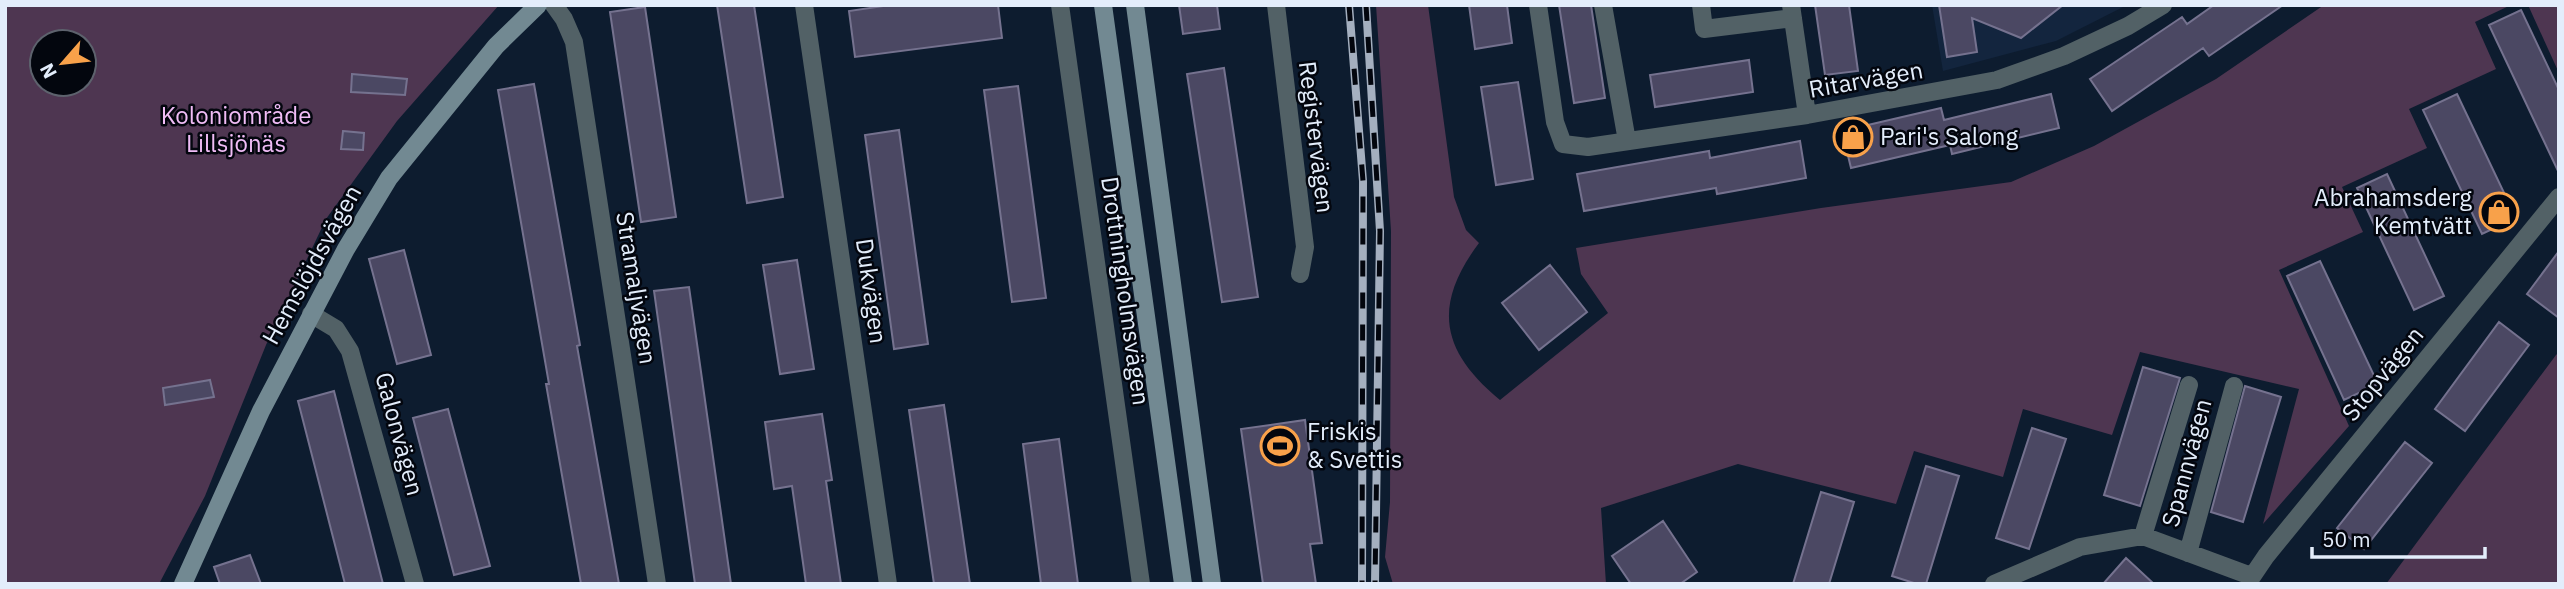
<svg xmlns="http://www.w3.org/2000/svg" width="2564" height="589" font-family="'IBM Plex Sans',sans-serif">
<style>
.built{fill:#13253e}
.green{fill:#4e3651;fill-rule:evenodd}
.building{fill:#4b4863;stroke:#75728f;stroke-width:2}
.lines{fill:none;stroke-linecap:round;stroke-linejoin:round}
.street{stroke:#526166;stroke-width:18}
.secondary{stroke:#728992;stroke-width:18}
.rail-casing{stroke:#a4afbf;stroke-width:8}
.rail{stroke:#03060e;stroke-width:5;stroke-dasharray:16;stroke-linecap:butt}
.labels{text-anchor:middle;stroke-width:5;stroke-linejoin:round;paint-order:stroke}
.street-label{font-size:24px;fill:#e3edfb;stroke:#03060e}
.park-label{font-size:24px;fill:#f0bcf6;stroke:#03060e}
.poi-label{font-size:24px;fill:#e3edfb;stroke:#03060e;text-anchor:start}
</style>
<rect width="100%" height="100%" fill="#0d1c2f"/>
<path class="built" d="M 1932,5 L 2127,5 L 2056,41 L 1943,71 Z"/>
<path class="green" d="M 5,5 L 499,5 L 397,121 L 326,219 L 266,345 L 205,496 L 159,584 L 5,584 ZM 42,42 L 84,42 L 84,84 L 42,84 Z
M 1376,5 L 1428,5 L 1454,197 L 1466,230 L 1479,243 C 1432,306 1441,351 1500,400 L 1608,313 L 1581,274 L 1576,248 L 1821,208 L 2011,182 L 2094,146 L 2216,79 L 2324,5 L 2511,5 L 2475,22 L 2496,69 L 2409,109 L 2427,148 L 2342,187 L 2363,232 L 2279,270 L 2349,426 L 2263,524 L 2299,389 L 2140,352 L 2112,435 L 2023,409 L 2003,477 L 1914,451 L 1896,504 L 1738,464 L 1601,508 L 1606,584 L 1393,584 L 1385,557 L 1390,502 L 1391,231 Z
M 2528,5 L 2559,5 L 2559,73 Z
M 2559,352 L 2559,584 L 2386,584 L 2556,355 Z"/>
<path class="building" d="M 717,5 L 754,5 L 783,197 L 747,203 Z
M 890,5 L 998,5 L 1002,38 L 855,57 L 849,11 Z
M 1179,5 L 1217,5 L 1220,29 L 1183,34 Z
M 1469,5 L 1507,5 L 1512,43 L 1475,49 Z
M 1559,5 L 1591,5 L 1605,98 L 1574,103 Z
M 1815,5 L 1849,5 L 1858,71 L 1825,75 Z
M 1939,5 L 2063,5 L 2021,38 L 1972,18 L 1977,52 L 1947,57 Z
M 2214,5 L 2283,5 L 2209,56 L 2203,48 L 2112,111 L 2090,79 L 2182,17 L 2187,24 Z
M 645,7 L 676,217 L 641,222 L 610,12 Z
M 2521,10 L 2559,90 L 2559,173 L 2489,25 Z
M 1749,60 L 1753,92 L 1655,107 L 1650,75 Z
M 1224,68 L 1258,297 L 1222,302 L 1187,74 Z
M 352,74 L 407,79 L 405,95 L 351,92 Z
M 1518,82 L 1533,179 L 1496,185 L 1481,87 Z
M 534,84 L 580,345 L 577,346 L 619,584 L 581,584 L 546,384 L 549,384 L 498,90 Z
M 1018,86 L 1046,298 L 1012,302 L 984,90 Z
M 2051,94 L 2059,128 L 1952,154 L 1950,145 L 1851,168 L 1842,131 L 1941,108 L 1944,120 Z
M 2457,94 L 2516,218 L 2482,234 L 2423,110 Z
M 899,130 L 928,344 L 894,349 L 865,135 Z
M 343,131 L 364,133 L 363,150 L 341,149 Z
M 1800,141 L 1806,178 L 1717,194 L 1716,188 L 1584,211 L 1577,174 L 1709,151 L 1710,158 Z
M 2387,174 L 2444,296 L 2414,310 L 2357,188 Z
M 404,250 L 431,355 L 397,364 L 369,259 Z
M 2559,251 L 2559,318 L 2527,294 Z
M 797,260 L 814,369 L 780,374 L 763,265 Z
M 2320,261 L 2378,384 L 2344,400 L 2287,276 Z
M 1550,265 L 1587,312 L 1539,350 L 1502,303 Z
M 689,287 L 731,584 L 695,584 L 654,291 Z
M 2499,322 L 2529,345 L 2465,431 L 2435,409 Z
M 2143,367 L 2180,378 L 2140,506 L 2104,495 Z
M 210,380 L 214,397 L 165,405 L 163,388 Z
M 2245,386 L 2281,397 L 2243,522 L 2211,512 Z
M 334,391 L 383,584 L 345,584 L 298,401 Z
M 944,405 L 970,584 L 934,584 L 909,410 Z
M 448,409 L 490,566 L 454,575 L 413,418 Z
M 822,414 L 832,480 L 826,481 L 841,584 L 806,584 L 792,486 L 774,489 L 765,422 Z
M 1305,420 L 1322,543 L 1310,544 L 1316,584 L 1263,584 L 1241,429 Z
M 2032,428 L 2066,439 L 2029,549 L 1996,538 Z
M 1059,439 L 1078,584 L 1041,584 L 1023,444 Z
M 2405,442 L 2432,463 L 2364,549 L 2337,528 Z
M 1926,466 L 1959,476 L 1926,584 L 1917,584 L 1892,576 Z
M 1821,492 L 1854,502 L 1829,584 L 1793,584 Z
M 1663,521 L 1697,572 L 1680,584 L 1631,584 L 1612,556 Z
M 250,555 L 261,584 L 220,584 L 214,567 Z
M 2126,558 L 2154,584 L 2103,584 Z"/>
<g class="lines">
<path class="street" d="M 554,5 L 564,19 L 574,42 L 657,584
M 804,5 L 888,584
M 1060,5 L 1141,584
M 1276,5 L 1305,247 L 1300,274
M 1538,5 L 1555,122 L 1563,144 L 1588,147 L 1807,115 L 1997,80 L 2064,56 L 2128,26 L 2163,5
M 1603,5 L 1627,141
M 1701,5 L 1704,29 L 1793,18
M 1791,5 L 1807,115
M 311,314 L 336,329 L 350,351 L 415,584
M 2143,536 L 2189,385
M 2188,553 L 2234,386
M 1994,584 L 2080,547 L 2143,536 L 2251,576
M 2247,584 L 2266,556 L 2559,197"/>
<path class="secondary" d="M 1103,5 L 1183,584
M 1135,5 L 1212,584
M 183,584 L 261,411 L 346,249 L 389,178 L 496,46 L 538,5"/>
<defs>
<path id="rail" d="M 1349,5 L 1363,181 L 1362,584
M 1366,5 L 1380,231 L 1375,584"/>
</defs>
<use href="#rail" class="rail-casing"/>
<use href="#rail" class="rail"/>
</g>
<defs>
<symbol id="shop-ring" viewBox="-11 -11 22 22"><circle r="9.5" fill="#03060e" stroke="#f8a14a" stroke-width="1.5"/><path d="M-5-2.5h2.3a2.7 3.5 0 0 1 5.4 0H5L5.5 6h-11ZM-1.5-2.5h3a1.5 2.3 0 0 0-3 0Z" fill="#f8a14a"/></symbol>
<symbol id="stadium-ring" viewBox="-11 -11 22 22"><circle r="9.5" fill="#03060e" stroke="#f8a14a" stroke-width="1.5"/><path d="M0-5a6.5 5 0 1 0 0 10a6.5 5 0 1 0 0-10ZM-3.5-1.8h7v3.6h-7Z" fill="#f8a14a"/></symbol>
</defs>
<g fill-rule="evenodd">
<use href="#shop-ring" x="1831" y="115" width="44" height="44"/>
<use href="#shop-ring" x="2477" y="190" width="44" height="44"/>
<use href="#stadium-ring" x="1258" y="424" width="44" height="44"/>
</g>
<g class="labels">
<g class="street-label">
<text transform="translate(1866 80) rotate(-10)" y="8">Ritarvägen</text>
<text transform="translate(1316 137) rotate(83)" y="8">Registervägen</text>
<text transform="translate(312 265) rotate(-61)" y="8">Hemslöjdsvägen</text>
<text transform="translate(636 288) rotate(81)" y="8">Stramaljvägen</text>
<text transform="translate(871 291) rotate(82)" y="8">Dukvägen</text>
<text transform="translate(1125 291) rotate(82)" y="8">Drottningholmsvägen</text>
<text transform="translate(2383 374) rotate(-51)" y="8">Stopvägen</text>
<text transform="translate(399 434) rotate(75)" y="8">Galonvägen</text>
<text transform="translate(2187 463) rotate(-75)" y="8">Spannvägen</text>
</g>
<g class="park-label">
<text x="236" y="124">Koloniområde<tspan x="236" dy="28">Lillsjönäs</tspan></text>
</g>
<g class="poi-label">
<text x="1880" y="145">Pari's Salong</text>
<text x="2472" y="206" text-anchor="end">Abrahamsderg<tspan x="2472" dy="28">Kemtvätt</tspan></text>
<text x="1307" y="440">Friskis<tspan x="1307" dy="28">&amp; Svettis</tspan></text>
</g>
</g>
<rect width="2564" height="589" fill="none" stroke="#e3edfb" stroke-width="14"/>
<g transform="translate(63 63) rotate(242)"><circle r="33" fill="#03060e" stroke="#5d626d" stroke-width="2"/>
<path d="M0-5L12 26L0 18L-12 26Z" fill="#f8a14a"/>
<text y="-10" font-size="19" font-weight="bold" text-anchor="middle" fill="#e3edfb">N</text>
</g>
<path d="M2312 547v10h173v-10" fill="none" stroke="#e3edfb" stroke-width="3.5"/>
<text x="2322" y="547" font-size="21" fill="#e3edfb" stroke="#03060e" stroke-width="5" paint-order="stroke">50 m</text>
</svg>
